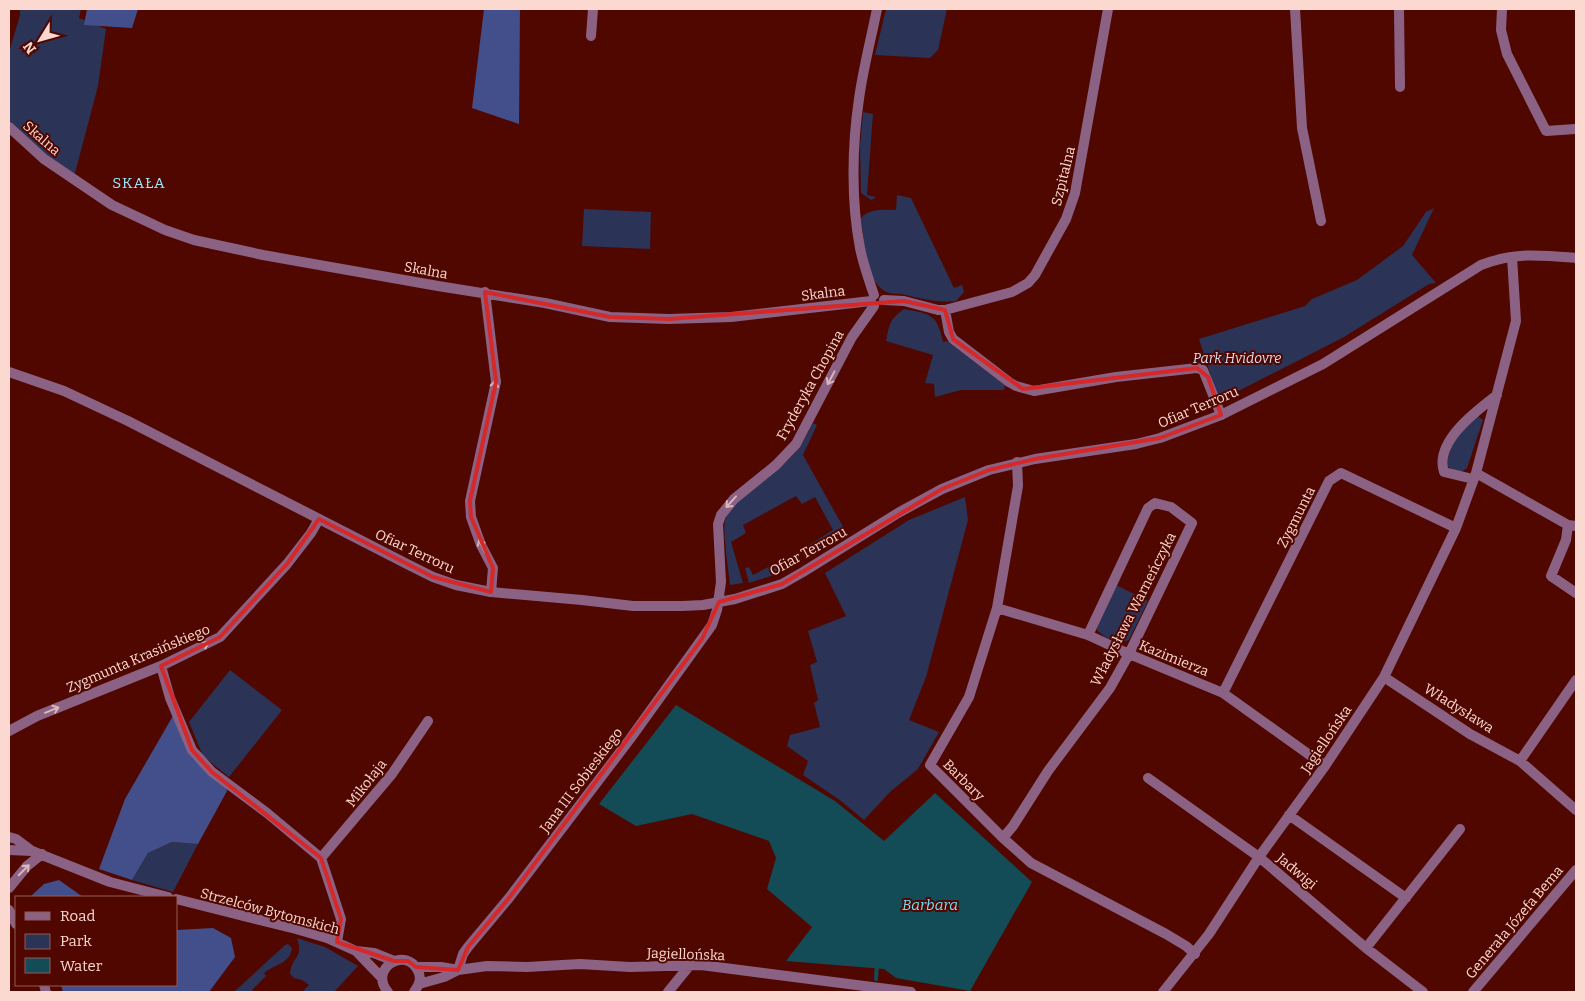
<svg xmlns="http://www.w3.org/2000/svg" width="1585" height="1001" font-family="Bitter,serif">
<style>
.green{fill:#2b3356}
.forest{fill:#434f8a}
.water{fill:#134b56}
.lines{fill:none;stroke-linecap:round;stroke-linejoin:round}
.stream{stroke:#134b56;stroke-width:4}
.minor{stroke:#8b6284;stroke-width:10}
.tertiary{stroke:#8b6284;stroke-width:10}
.oneway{stroke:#dab5b9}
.marked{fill:none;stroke:#d62828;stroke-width:4;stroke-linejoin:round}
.labels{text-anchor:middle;stroke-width:4;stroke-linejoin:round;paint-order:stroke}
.street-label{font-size:14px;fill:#fcd9d0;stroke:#4f0700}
.park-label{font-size:14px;font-style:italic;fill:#d8ddef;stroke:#4f0700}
.neighbourhood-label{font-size:15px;letter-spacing:1px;fill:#9ceafc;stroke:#4f0700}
.water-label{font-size:15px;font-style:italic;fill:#75dff5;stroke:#4f0700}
</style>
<rect width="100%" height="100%" fill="#4f0700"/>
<path class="green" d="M 20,9 L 81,9 L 79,18 L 106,29 L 98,86 L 74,177 L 45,156 L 9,122 L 9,52 L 20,15 Z
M 886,9 L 947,9 L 938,50 L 930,58 L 875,55 Z
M 863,112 L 873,114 L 867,195 L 875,197 L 875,198 L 871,200 L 861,193 L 860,146 Z
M 897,195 L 911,198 L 954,288 L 962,285 L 964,292 L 956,301 C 939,303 923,299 906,295 C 900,293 893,295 887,292 C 865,283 864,239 861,218 C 870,208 883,210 896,210 Z
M 1434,208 L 1412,255 L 1436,283 L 1429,284 L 1344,337 L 1219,401 L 1199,339 L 1305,306 L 1312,299 L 1357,280 L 1403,246 L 1426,212 Z
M 584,209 L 651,212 L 650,249 L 582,246 Z
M 904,309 C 931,314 937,314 943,342 L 947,341 L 1005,385 L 1004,390 L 961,390 L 935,397 L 934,384 L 925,383 L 933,355 L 886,341 C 890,323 889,320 904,309 Z
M 1475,414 L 1483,420 L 1467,468 L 1460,473 L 1448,467 C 1446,446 1462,430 1475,414 Z
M 813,423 L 817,425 L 803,455 L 846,532 L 805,558 L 801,550 L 833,530 L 815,497 L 802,504 L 796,496 L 743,525 L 746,533 L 731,542 L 743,583 L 730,585 C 729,570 721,528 726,516 C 734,497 774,474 789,459 C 800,449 806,436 813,423 Z
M 965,497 L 968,520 L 926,677 L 909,720 L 939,732 L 918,769 L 890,792 L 864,820 L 841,801 L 803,775 L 808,761 L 787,746 L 790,735 L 820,727 L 814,703 L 818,700 L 810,665 L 817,662 L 808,631 L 846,616 L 825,573 L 909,520 Z
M 788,557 L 792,565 L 771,576 L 749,583 L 745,568 L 749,567 L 753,575 Z
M 1116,585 L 1148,601 L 1129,640 C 1116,644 1107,640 1097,630 L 1097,622 Z
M 230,670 L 282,710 L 229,777 L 203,756 L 189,722 Z
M 172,842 L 198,844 L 173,892 L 132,880 L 148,853 Z
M 297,938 L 325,947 L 358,966 L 334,992 L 302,992 L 309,985 L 302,980 L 294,978 L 290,974 C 291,957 304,959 297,938 Z
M 288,944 L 292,948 C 290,964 275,964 264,973 L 266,976 L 252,990 L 254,992 L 234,992 L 285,945 Z"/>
<path class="forest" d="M 87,9 L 138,9 L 132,28 L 84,25 Z
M 484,9 L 520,9 L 519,124 L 472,108 Z
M 174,714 L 187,748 L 226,786 L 227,791 L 198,844 L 172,842 L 148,853 L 132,880 L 99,869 L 125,799 Z
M 59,880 L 83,897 L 32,897 L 32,895 L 44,884 Z
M 213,928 L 231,938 L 235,957 L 209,992 L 63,992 L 61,985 L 176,985 L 176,930 Z"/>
<path class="water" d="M 676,705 L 835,801 L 884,841 L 935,793 L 1032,882 L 970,991 L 896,978 L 884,969 L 786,961 L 812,927 L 767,889 L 776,858 L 769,841 L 692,814 L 636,826 L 599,804 Z"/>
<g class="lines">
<path class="stream" d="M 876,979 L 877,964"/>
<path class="minor" d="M 1295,9 L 1302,128 L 1321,221
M 1399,9 L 1400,87
M 1502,9 L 1501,30 L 1507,54 L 1546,131 L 1575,129
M 591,36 L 593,9
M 9,127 L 44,159 L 112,205 L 165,230 L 194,240 L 263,255 L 438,286 L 545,303 L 610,317 L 669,319 L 731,317 L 871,301
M 485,292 L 496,382 L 470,501 L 471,517 L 481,545 L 493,568 L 491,592
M 874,295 C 869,280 863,264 860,248 C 851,201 852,146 859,99 C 863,69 871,39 877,9
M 884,300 L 904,301 L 938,310 L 945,310 L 1012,292 L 1028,283 L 1035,275 L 1066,219 L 1075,193 L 1108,9
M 945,310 L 949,332 L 953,339 L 1009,382 L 1016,386 L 1034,391 L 1116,377 L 1197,368 L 1203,370 L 1221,415
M 1017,462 L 1018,486 L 997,608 L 969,697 L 930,765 L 1003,838 L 1031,863 L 1166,934 L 1186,946 L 1195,954
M 1476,473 L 1568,525 L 1576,526
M 1473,479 L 1444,472 C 1434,442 1476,411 1497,395
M 1568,525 L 1566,540 L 1551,576 L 1576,593
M 997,608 L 1088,635 L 1129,654 L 1223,693 L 1325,766
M 161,666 L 170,698 L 192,750 L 212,772 L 267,813 L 321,858 L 341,919 L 337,942
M 1384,677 L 1470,734 L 1520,761 L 1576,810
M 1223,693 L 1329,481 L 1341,473 L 1456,528
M 9,731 L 37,716 L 161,666 L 220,637 L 287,564 L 311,533 L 319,519
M 1520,761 L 1576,680
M 1148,778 L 1259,857 L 1366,948 L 1423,992
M 1289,815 L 1406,898
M 9,837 L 16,839 L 32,851 L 110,882 L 168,897
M 1003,838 L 1013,826 L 1048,771 L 1110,688 L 1129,654 L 1192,523 L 1171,507 L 1155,503 L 1148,508 L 1088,635
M 9,850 L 32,851
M 321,858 L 392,774 L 428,721
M 9,888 L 27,866 L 42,854
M 176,899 L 296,929 L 327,938 L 356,951 L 374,953 L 394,961
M 9,910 L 16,924
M 1366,948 L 1460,829
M 356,951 L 382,978
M 416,967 L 441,967 L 458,970 L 487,966 L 527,967 L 580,964 L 630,967 L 701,965 L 911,992
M 458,970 L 463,954 L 468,947 L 509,898 L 630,739 L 712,625 L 717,610 L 721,582 L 718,524 L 721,515 L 734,499 L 776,465 L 796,444 L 852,337 L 874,306
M 419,984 L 444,977 L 458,970
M 44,985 L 46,992
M 388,992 C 368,969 406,945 418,971 C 422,979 419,985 414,992
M 668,992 L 690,965
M 1163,992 L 1209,934 L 1259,857 L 1325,766 L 1384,677 L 1456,528 L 1476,473 L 1516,321 L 1512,257"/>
<path class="tertiary" d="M 9,372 L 64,391 L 128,421 L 407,564 L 433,577 L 456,585 L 491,592 L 582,600 L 633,606 L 682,606 L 703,605 L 735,599 L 782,584 L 803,572 L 898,513 L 942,489 L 989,470 L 1035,459 L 1136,444 L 1160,438 L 1221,415 L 1323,364 L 1481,265 C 1515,252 1541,255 1576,258
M 1473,992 L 1576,870"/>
</g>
<defs><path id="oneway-shaft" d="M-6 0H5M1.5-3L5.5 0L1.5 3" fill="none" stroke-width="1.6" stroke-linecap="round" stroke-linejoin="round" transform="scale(1.25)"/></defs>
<g class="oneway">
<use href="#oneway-shaft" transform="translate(831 378) rotate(118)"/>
<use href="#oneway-shaft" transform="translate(494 388) rotate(-80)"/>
<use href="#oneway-shaft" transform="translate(731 502) rotate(132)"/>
<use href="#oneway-shaft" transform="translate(482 546) rotate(-114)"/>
<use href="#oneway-shaft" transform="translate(202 646) rotate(-26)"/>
<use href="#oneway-shaft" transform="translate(52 710) rotate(-22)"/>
<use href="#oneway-shaft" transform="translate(24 870) rotate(-45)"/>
</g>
<path class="marked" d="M 485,292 L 610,317 L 669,319 L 904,301 L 945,310 L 953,339 L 1023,389 L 1197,368 L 1208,377 L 1221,415 L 1160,438 L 1035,459 L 989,470 L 942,489 L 782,584 L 719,602 L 702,639 L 509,898 L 468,947 L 458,970 L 416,967 L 408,961 L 394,961 L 337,942 L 341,919 L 321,858 L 212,772 L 192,750 L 161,666 L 220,637 L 287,564 L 319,519 L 433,577 L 491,592 L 493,568 L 471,517 L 470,501 L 496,382 Z"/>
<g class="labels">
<g class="street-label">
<text transform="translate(42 138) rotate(41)" y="5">Skalna</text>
<text transform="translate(1063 176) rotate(-76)" y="5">Szpitalna</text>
<text transform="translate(426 270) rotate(10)" y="5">Skalna</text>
<text transform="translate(823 293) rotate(-7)" y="5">Skalna</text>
<text transform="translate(810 385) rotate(-61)" y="5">Fryderyka Chopina</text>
<text transform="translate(1198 407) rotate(-23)" y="5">Ofiar Terroru</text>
<text transform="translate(1296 517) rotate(-63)" y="5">Zygmunta</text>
<text transform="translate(415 551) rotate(25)" y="5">Ofiar Terroru</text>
<text transform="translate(808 551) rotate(-29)" y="5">Ofiar Terroru</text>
<text transform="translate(1133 609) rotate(-63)" y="5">Władysława Warneńczyka</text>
<text transform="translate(138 658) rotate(-23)" y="5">Zygmunta Krasińskiego</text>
<text transform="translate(1174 658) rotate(22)" y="5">Kazimierza</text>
<text transform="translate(1459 708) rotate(32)" y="5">Władysława</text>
<text transform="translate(1326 739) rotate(-56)" y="5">Jagiellońska</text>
<text transform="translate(581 780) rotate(-53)" y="5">Jana III Sobieskiego</text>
<text transform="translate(964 780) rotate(45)" y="5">Barbary</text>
<text transform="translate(366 783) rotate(-52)" y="5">Mikołaja</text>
<text transform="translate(1297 871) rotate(40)" y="5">Jadwigi</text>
<text transform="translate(270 911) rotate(15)" y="5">Strzelców Bytomskich</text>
<text transform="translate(1514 922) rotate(-50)" y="5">Generała Józefa Bema</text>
<text transform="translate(686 954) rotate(2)" y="5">Jagiellońska</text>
</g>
<g class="park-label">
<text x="1237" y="363">Park Hvidovre</text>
</g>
<g class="neighbourhood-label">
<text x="139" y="188">SKAŁA</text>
</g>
<g class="water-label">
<text x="930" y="910">Barbara</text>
</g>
</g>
<rect width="1585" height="1001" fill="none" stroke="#fcd9d0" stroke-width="20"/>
<rect x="15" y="896" width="162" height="90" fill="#4f0700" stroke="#945b53"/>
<rect x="25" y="912" width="25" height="8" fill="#8b6284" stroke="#945b53"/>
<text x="60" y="921" font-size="15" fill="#fcd9d0">Road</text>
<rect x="25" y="934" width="25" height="15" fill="#2b3356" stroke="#945b53"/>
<text x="60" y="946" font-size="15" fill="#fcd9d0">Park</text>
<rect x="25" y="958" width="25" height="15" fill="#134b56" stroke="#945b53"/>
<text x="60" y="971" font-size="15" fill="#fcd9d0">Water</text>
<g transform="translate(40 40) rotate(233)" stroke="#4f0700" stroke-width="4" paint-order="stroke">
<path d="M0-4L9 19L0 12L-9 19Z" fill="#fcd9d0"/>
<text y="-8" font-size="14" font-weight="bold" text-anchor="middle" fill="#fcd9d0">N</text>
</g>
</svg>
